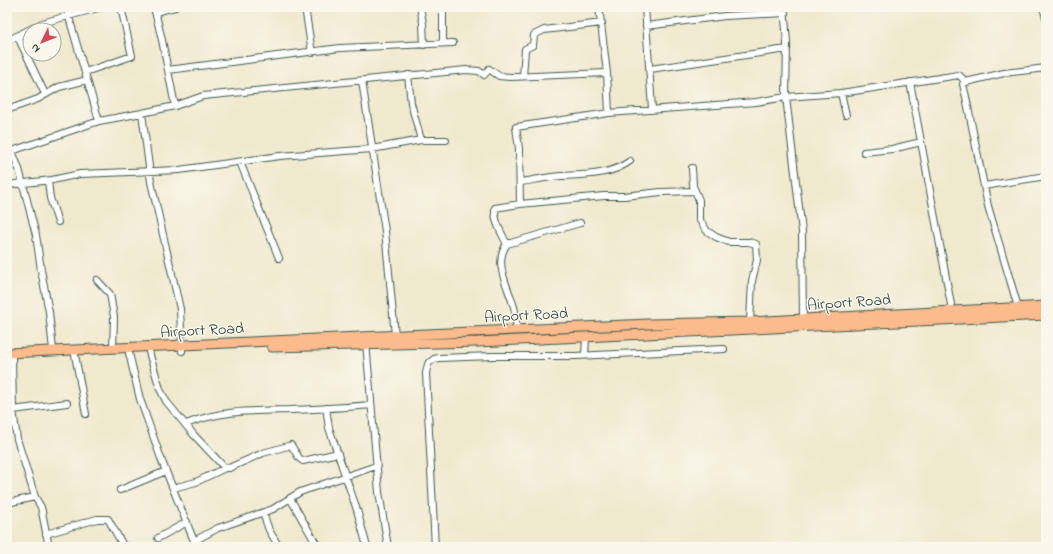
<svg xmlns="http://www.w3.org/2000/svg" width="1053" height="554" font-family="'Indie Flower',sans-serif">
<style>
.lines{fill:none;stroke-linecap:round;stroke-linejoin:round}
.minor-casing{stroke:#3e574b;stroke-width:8}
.highway-casing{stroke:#3e574b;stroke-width:11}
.minor{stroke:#fff;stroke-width:6}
.highway{stroke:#fbbb8c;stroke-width:9}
.labels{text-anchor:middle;stroke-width:3;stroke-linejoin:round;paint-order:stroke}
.street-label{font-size:16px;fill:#1f3d34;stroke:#fbf7ec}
</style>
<rect width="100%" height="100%" fill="#fbf7ec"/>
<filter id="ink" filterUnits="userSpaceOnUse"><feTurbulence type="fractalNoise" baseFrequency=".025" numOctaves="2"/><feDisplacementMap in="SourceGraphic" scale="8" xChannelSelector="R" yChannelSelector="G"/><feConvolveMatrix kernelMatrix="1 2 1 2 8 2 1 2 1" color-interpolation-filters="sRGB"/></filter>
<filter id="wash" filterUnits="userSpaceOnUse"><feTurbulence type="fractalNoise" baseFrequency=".012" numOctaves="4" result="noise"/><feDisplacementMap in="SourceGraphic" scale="16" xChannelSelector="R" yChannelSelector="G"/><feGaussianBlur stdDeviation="0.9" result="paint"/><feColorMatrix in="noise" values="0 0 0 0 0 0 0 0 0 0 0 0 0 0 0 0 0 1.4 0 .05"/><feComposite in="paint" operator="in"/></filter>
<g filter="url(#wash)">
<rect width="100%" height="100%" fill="#efe9cd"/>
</g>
<g filter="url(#ink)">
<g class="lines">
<defs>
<path id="minor" d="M 66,7 L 99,121
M 154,7 L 162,40 L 175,106
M 305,7 L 312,53
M 420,7 L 423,23 L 424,45
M 443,7 L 443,43
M 599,7 L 607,73 L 609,113
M 645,7 L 652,109
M 784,7 L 787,42 L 786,97 L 802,232 L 803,319
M 1043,7 L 1046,18
M 155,12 L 175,7
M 646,26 L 725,16 L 785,13
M 18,37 L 45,94
M 7,41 L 42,23 L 102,7
M 650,69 L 787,49
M 168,70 L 340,48 L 453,43
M 85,72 L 132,56 L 121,7
M 408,75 L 411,103 L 421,140
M 523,76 L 525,49 L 533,45 L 534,35 L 544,30 L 602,23
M 362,81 L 385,231 L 395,335
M 910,82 L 952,310
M 966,82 L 963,84 L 966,97 L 988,206 L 1018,307
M 841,93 L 846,115
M 7,110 L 38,99 L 59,87 L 87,80
M 864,152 L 892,149 L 921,142
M 240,162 L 279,258
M 692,168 L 693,186 L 699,200 L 699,219 L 707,231 L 716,237 L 729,242 L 749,242 L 756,244 L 757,260 L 752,281 L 750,322
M 48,181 L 50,198 L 58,222
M 521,182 C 534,180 548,177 561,176 C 584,175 612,175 630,161
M 7,185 L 52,180 L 80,174 L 179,170 L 280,156 L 372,149 L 421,140 L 446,140
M 984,186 L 1046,176
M 520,204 L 604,196 L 624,196 L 661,192 L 695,191
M 507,244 L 580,223
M 97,280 L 110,294 L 114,317 L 113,348
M 517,330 C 516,323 516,317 515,311 C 510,289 492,264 507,244 C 501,233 494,220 495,208 L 520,204 L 519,149 L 516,127 L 609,113 L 756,102 L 786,97 L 841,93 L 959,75 L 966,82 L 1004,73 L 1046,68
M 366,343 L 379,492 L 388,547
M 53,350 L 49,312 L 41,270 L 36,235 L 19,169 L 12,151 L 99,121 L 142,113
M 182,351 L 180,309 L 151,182 L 142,113 L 175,106 L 203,96 L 466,70 L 479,71 L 484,75 L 489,69 L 499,76 L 510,77 L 607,73
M 149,352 L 160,389 L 166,401 L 193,434 L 225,468
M 129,353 L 140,399 L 163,464 L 194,541 L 193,547
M 75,355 L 86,414
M 585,355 L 586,337
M 12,357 L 13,410 L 17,439 L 35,497 L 41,507 L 49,547
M 326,408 L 329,428 L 357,510 L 367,547
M 13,410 L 67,403
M 186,424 C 221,410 253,411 291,410 C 318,409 344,407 371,405
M 173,488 L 196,482 L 225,468 L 229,468 L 263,453 L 288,446 L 291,445 L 299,458 L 303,461 L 338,453
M 120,490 L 166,471
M 290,498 L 318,547
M 7,503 L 35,497
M 263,513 L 269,530 L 279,547
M 46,534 L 97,519 L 108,519 L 124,547
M 158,538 L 187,522
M 194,541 L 218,528 L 273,509 L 300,492 L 376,466
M 435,547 L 426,373 L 428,364 L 434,359 L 439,358 L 493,356 L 575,356 L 724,349"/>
<path id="highway" d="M 272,347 L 478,342 L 1046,315
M 7,353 L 649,324 L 750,322 L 1046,306"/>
</defs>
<use href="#minor" class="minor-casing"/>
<use href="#highway" class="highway-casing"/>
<use href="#minor" class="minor"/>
<use href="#highway" class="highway"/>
</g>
</g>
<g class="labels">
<g class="street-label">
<text transform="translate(849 301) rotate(-4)" y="6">Airport Road</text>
<text transform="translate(526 314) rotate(-3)" y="6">Airport Road</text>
<text transform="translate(202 329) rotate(-3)" y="6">Airport Road</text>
</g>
</g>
<rect width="1053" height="554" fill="none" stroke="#fbf7ec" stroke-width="24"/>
<g transform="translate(42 42) rotate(227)"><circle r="19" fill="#fbf7ec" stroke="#a3ada2"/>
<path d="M0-3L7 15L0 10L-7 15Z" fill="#d1495b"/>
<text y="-6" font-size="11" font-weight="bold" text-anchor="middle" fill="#1f3d34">N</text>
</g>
</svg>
